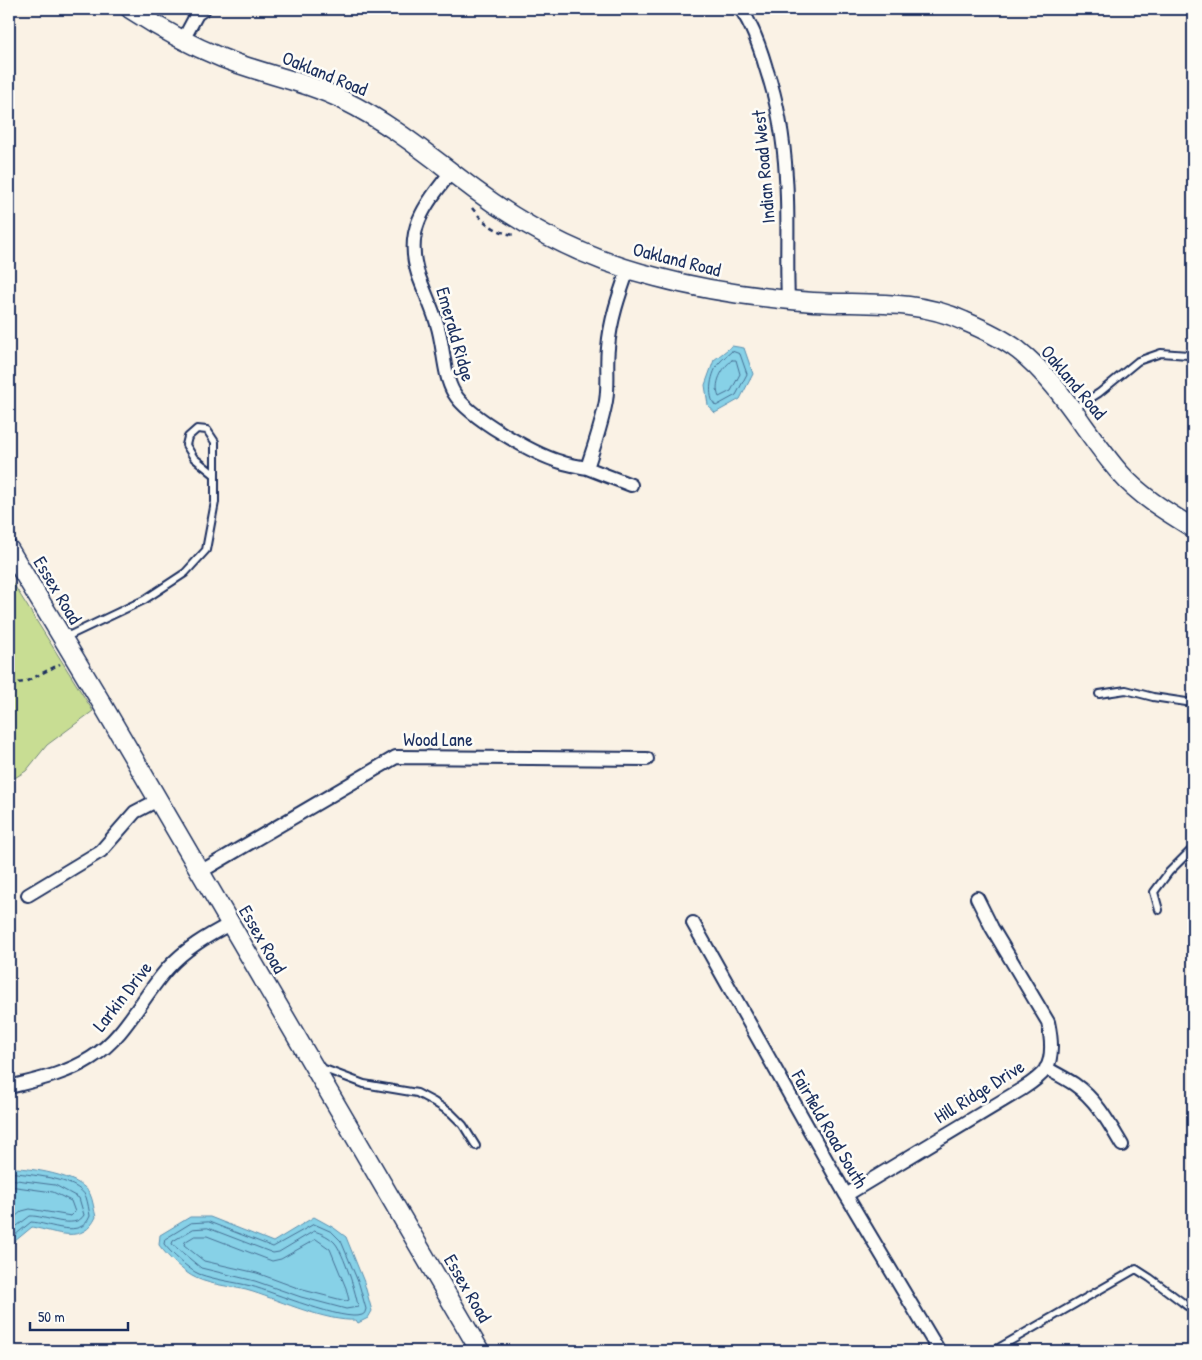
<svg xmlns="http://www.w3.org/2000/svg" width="1202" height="1360" font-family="'Patrick Hand',sans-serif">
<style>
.green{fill:#c8dd93;stroke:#728678}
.water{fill:#87d1e7;stroke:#5c90b0}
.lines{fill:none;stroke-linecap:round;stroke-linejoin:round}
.shore{stroke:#467095;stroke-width:1}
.lane-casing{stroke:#1b2f5e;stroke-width:10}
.street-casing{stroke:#1b2f5e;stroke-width:16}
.secondary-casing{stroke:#1b2f5e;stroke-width:21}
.path{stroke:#1b2f5e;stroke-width:2.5;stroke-dasharray:5 4;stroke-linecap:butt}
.lane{stroke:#fdfcf7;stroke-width:6}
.street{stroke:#fdfcf7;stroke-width:12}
.secondary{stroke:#fdfcf7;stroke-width:18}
.labels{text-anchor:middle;stroke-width:5;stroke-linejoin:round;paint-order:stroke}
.street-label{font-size:19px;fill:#1b2f5e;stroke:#fdfcf7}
</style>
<rect width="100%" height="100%" fill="#faf2e5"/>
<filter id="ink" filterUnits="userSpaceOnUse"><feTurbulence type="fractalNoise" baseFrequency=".02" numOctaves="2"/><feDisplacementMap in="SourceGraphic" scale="10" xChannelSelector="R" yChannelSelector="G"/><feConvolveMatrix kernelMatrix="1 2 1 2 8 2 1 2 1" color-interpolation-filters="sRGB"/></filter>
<g filter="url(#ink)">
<path class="green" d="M 9,577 L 93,711 L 47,745 L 26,771 L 13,779 L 9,778 Z"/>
<path class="water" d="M 732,346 L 744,348 L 753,374 L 740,399 L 715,413 L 708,405 L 705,385 L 714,360 Z
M 9,1168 C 27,1167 81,1175 90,1194 C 93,1200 94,1210 96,1217 C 83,1245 57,1232 32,1227 L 9,1246 Z
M 190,1217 L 210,1217 L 273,1242 L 314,1217 L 334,1228 L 346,1237 L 364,1282 L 372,1311 L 368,1318 L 358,1323 L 356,1320 C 327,1322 281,1301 253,1292 C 235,1286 213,1286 196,1278 C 184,1273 167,1256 159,1245 L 160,1235 Z"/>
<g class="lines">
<path class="shore" d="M 732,351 L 740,354 L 747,374 L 736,395 L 716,406 C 706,397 711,371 720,362 C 723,358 728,355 732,351 Z
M 732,360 L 736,360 L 740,374 L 731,391 L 719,397 C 713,384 722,368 732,360 Z
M 9,1172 C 28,1175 77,1177 86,1197 C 88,1203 89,1210 90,1216 C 81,1240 50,1223 31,1222 L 9,1240
M 9,1179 L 55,1185 L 79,1198 L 84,1215 C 75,1231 44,1215 30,1216 L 9,1232
M 9,1186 L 53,1192 L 71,1201 L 75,1212 L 71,1216 L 30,1209 L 22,1211 L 9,1222
M 209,1222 L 273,1247 L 314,1224 L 332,1232 L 341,1241 L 359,1284 L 366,1309 C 365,1312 365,1314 362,1315 C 344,1322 273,1292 251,1286 C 234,1282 216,1280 199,1274 C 189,1270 171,1253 164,1244 L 165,1239 L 191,1223 Z
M 208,1228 L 273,1253 L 279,1252 L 314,1231 C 321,1233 330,1237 335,1243 C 343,1252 357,1295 358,1307 L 346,1309 L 301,1297 L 255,1281 L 201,1268 L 172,1244 L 173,1241 L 193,1229 Z
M 195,1236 L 207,1236 L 272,1261 L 281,1259 L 316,1239 L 330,1249 L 346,1288 L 349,1300 L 346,1301 L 303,1290 L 257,1273 L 204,1261 L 184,1245 L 185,1242 Z"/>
<defs>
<path id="lane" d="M 1074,409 L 1099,393 L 1138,361 L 1161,353 L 1188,355 L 1193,359
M 64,638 L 144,600 L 185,573 L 206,550 L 215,502 L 215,475 L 194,458 L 186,445 L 188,437 L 197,429 L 207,430 L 215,442 L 215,475
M 1099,694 L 1126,690 L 1153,697 L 1193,703
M 1159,910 L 1154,892 L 1169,872 L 1193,848
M 319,1067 L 364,1084 L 417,1093 L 434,1102 L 451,1113 L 463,1125 L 476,1146
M 993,1351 L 1136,1269 L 1150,1278 L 1182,1302 L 1187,1306 L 1193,1307"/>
<path id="street" d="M 741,9 C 753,27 760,47 766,68 C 778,103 784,140 786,177 C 789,217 786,258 788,299
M 183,40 L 197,14 L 204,9
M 451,172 C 425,205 404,230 418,274 C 424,291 432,307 437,324 C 444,345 443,375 454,393 C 468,417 534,454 561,462 C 569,465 578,466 587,468 C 594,446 602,424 606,401 C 609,383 606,366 608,348 C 610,321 619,295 628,270
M 587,468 L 631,485
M 200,872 L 396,757 L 647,759
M 28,895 L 101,851 L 135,812 L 158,800
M 693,923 L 846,1195 L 939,1351
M 1046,1068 C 1055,1073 1065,1078 1074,1084 C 1096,1099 1109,1123 1122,1145
M 9,1087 C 37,1080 66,1074 91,1058 C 125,1037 142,997 168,968 C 185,949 207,936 230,924
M 846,1195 L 1022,1089 C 1030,1084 1040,1077 1046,1069 C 1054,1056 1051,1036 1048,1022 L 992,928 L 977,898"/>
<path id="secondary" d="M 130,9 C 159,28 190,45 222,58 C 262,74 305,81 343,100 C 392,124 432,158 475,190 C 529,230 591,261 656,277 C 708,291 760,298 813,302 C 865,305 917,299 964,321 C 983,329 1002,338 1018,350 C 1061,384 1085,433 1120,473 C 1140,496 1167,512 1193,528
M 9,549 L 98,697 L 480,1351"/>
</defs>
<use href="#lane" class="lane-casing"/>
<use href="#street" class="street-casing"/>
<use href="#secondary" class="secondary-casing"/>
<path class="path" d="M 111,9 L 116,12
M 472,208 C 484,223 495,232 514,235
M 9,684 L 25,682 L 60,664"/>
<use href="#lane" class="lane"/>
<use href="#street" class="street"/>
<use href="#secondary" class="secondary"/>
</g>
</g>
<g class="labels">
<g class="street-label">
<text transform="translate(325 73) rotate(22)" y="7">Oakland Road</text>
<text transform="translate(763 167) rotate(-95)" y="7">Indian Road West</text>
<text transform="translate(677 259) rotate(14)" y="7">Oakland Road</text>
<text transform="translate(456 334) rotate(74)" y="7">Emerald Ridge</text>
<text transform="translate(1074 382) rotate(50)" y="7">Oakland Road</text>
<text transform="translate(58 590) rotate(59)" y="7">Essex Road</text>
<text x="438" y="746">Wood Lane</text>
<text transform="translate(263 939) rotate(60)" y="7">Essex Road</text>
<text transform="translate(122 996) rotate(-52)" y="7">Larkin Drive</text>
<text transform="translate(979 1091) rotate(-32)" y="7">Hill Ridge Drive</text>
<text transform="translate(830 1129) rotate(60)" y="7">Fairfield Road South</text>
<text transform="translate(468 1288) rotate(60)" y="7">Essex Road</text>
</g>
</g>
<rect width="1202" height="1360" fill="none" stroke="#fdfcf7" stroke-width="30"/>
<rect x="15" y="15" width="1172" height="1330" fill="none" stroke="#1b2f5e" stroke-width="2" filter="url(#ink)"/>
<path d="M30 1322v8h98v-8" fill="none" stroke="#1b2f5e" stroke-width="2.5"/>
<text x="38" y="1322" font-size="15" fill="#1b2f5e" stroke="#fdfcf7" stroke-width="4" paint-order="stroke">50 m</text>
</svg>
